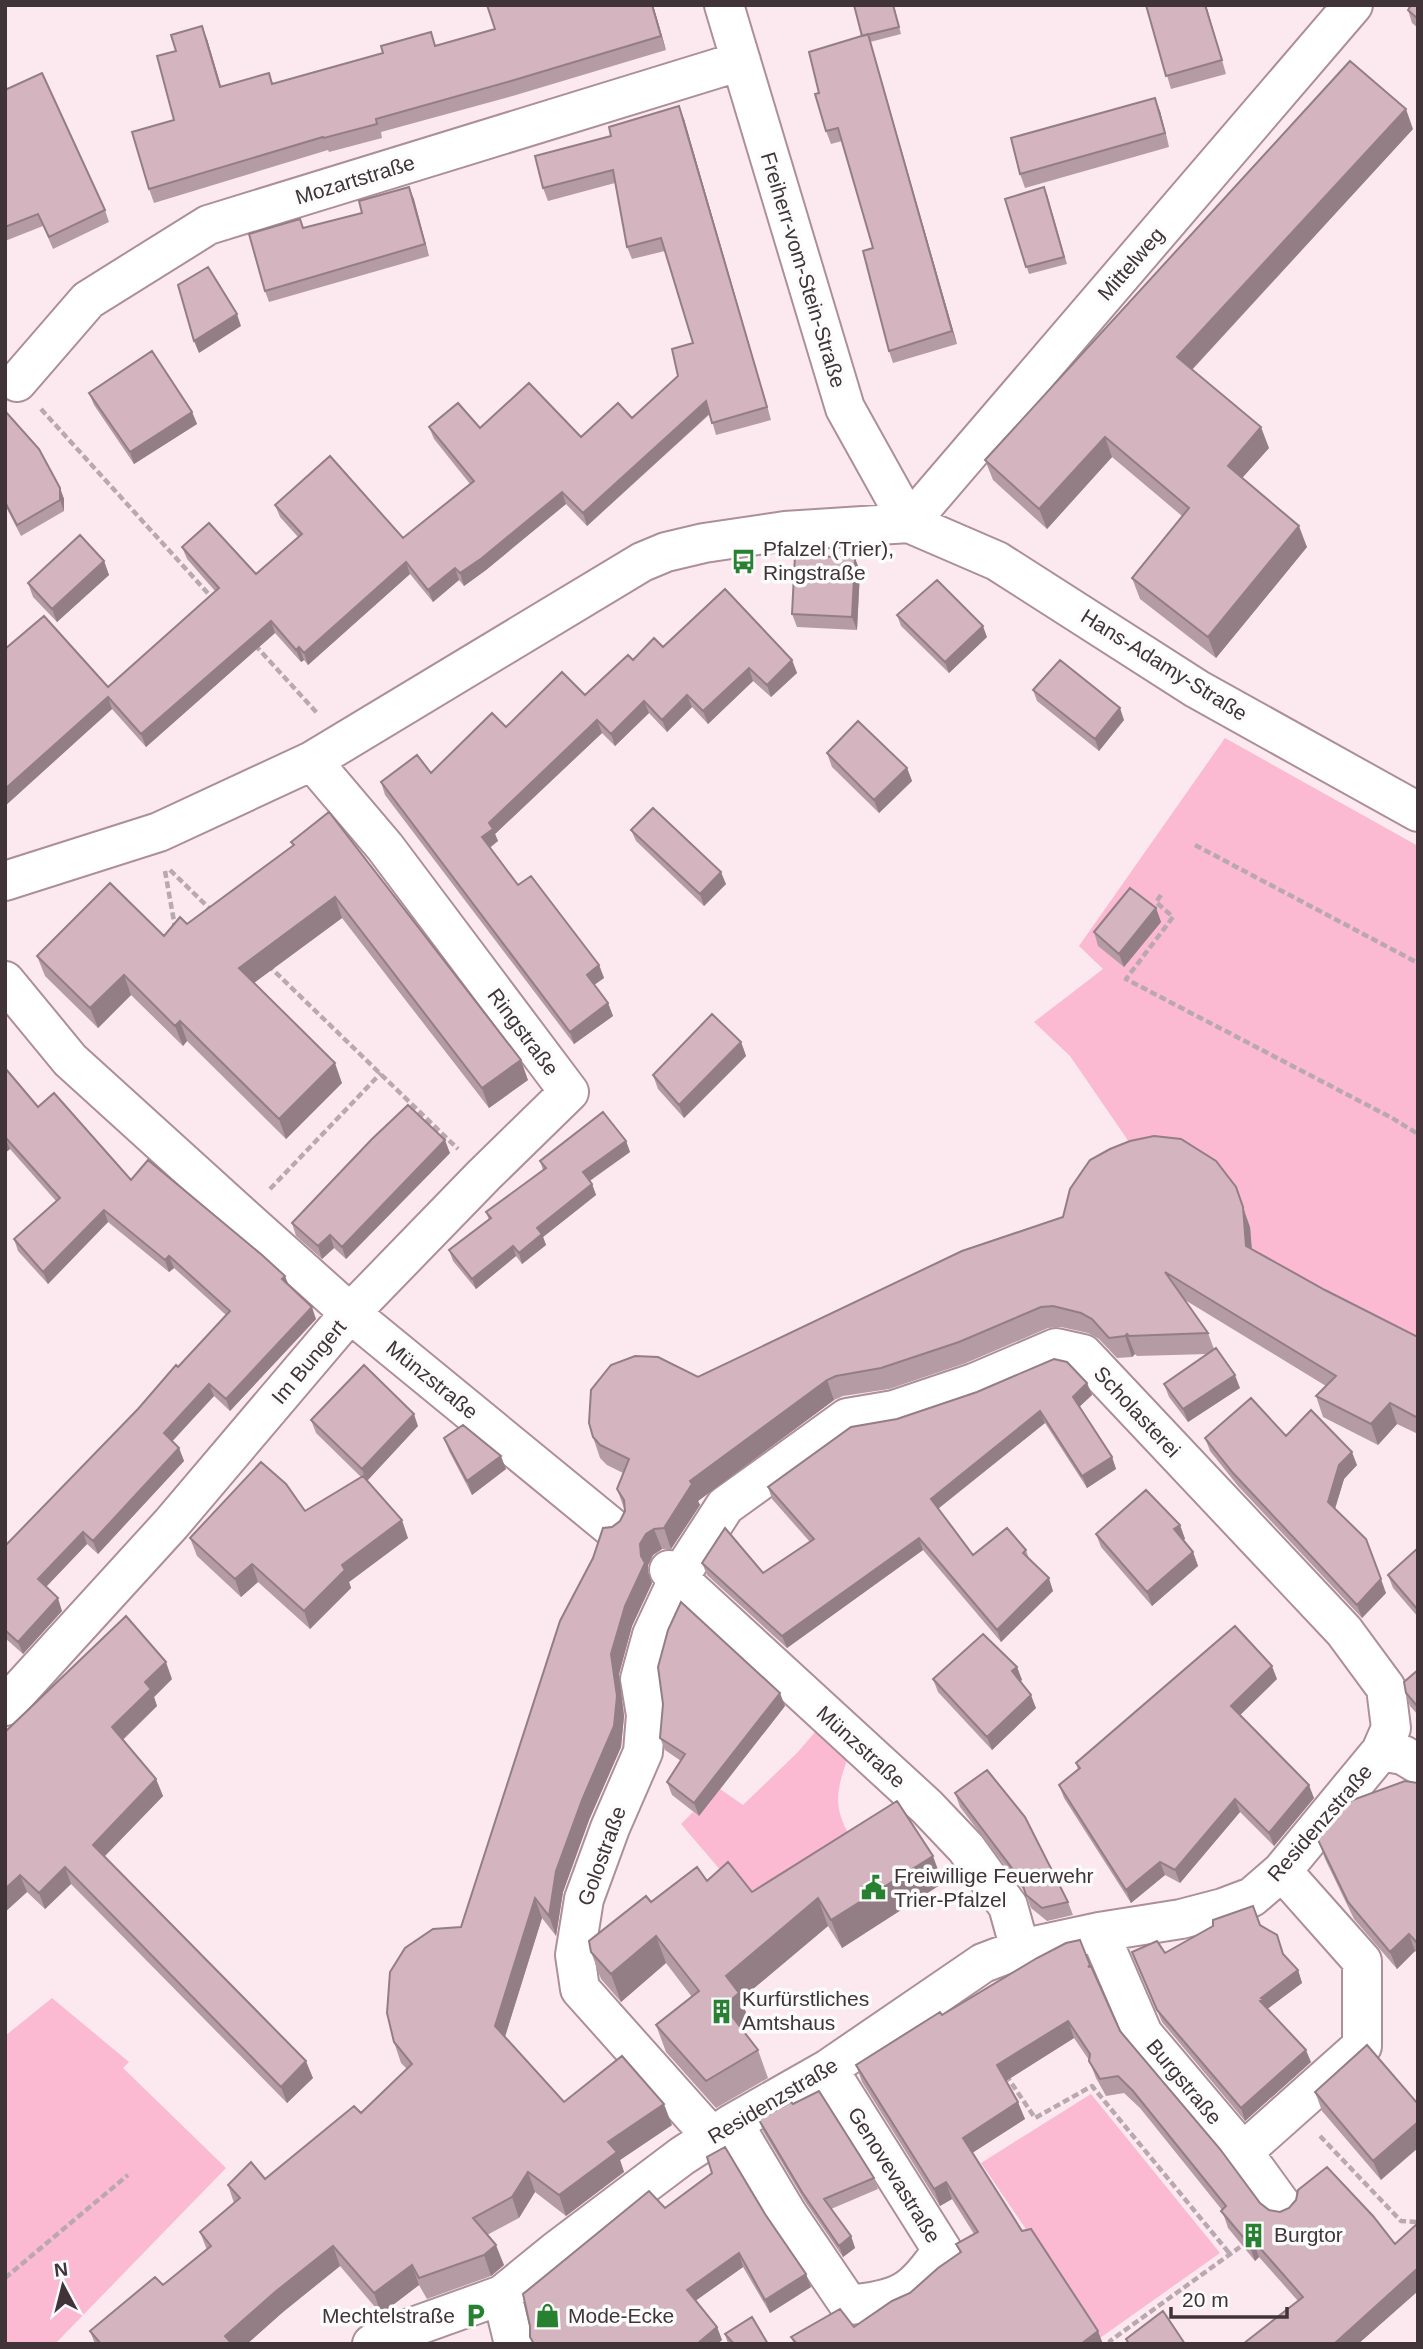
<svg xmlns="http://www.w3.org/2000/svg" width="1423" height="2349" font-family="Helvetica,sans-serif">
<style>
.green{fill:#fbb9d2}
.lines{fill:none;stroke-linecap:round;stroke-linejoin:round}
.minor-casing{stroke:#ac8f99;stroke-width:42}
.path{stroke:#b9a8af;stroke-width:4.5;stroke-dasharray:7 3.5;stroke-linecap:butt}
.minor{stroke:#fff;stroke-width:38}
.wall{fill:#b59ba4}
.shaded-wall{fill:#947e86}
.building{fill:#d3b4bf;stroke:#947e86;stroke-width:2}
.labels{text-anchor:middle;stroke-width:7;stroke-linejoin:round;paint-order:stroke}
.street-label{font-size:21px;fill:#403439;stroke:#fcfcfc}
.poi-label{font-size:21px;fill:#403439;stroke:#fcfcfc;text-anchor:start}
</style>
<rect width="100%" height="100%" fill="#fce9f0"/>
<path class="green" d="M 1225,738 L 1418,846 L 1418,1354 L 1252,1252 C 1251,1231 1248,1214 1236,1195 L 1137,1161 L 1127,1139 L 1070,1056 L 1034,1022 L 1103,969 L 1079,946 Z
M 816,1731 L 847,1760 C 836,1792 833,1808 851,1838 L 751,1906 L 681,1824 L 693,1812 L 699,1816 L 720,1789 L 743,1805 L 797,1753 Z
M 52,1998 L 129,2062 L 123,2068 L 226,2168 L 55,2344 L 5,2344 L 5,2036 Z
M 1091,2094 L 1220,2253 L 1100,2338 L 981,2163 Z"/>
<g class="lines">
<defs>
<path id="minor" d="M 724,5 L 845,408 L 909,523
M 17,382 L 88,300 L 208,225 L 741,61
M 909,523 L 1353,5
M 5,881 L 159,832 L 312,761 L 642,562 L 666,552 L 704,543 L 785,531 L 909,523 L 997,561 L 1197,689 L 1418,812
M 5,981 L 70,1060 L 243,1217 L 350,1313 L 611,1527
M 669,1570 L 927,1807 L 966,1848 L 1008,1906 L 1020,1949
M 5,1706 L 171,1524 L 350,1313 L 484,1175 L 569,1092 L 385,847 L 312,761
M 1381,1751 L 1403,1755 L 1418,1764
M 1099,1932 L 1143,2034 L 1243,2152 L 1283,2207
M 733,2123 L 788,2215 L 849,2305 C 900,2300 913,2293 942,2250 L 828,2069
M 1243,2152 L 1362,2046 L 1362,1961 L 1282,1871
M 502,2295 L 514,2344
M 372,2344 L 385,2337 L 502,2295 L 556,2251 L 682,2156 L 733,2123 L 828,2069 L 983,1963 L 1020,1949 L 1099,1932 L 1181,1919 L 1223,1908 L 1252,1897 L 1282,1871 L 1381,1751 L 1391,1728 L 1386,1688 L 1344,1631 L 1083,1354 L 1056,1348 L 974,1383 L 894,1410 L 847,1418 L 725,1506 L 679,1577 L 652,1635 L 640,1679 L 646,1715 L 643,1752 L 610,1828 L 584,1899 L 575,1955 L 580,1989 L 713,2138"/>
</defs>
<use href="#minor" class="minor-casing"/>
<path class="path" d="M 41,409 L 214,600
M 255,645 L 317,713
M 1195,845 L 1418,963
M 170,870 L 211,910
M 165,871 L 175,927
M 1161,895 L 1156,902 L 1173,917 L 1126,979 L 1392,1118 L 1418,1134
M 268,965 L 458,1149
M 270,1189 L 381,1073
M 1006,2075 L 1035,2118 L 1092,2086 L 1230,2254
M 1320,2136 L 1401,2221 L 1418,2222
M 5,2278 L 128,2175
M 1112,2344 L 1110,2341 L 1240,2247"/>
<use href="#minor" class="minor"/>
</g>
<path class="wall" d="M 487,5 L 653,5 L 666,50 L 516,95 L 381,132 L 382,138 L 329,152 L 328,150 L 154,203 L 149,189 L 174,120 L 176,51 L 207,39 L 221,86 L 269,73 L 273,84 L 436,45 L 495,29 Z
M 894,5 L 901,34 L 870,42 L 957,344 L 893,363 L 889,351 L 873,248 L 842,141 L 831,144 L 826,131 L 819,93 L 862,36 Z
M 1146,5 L 1206,5 L 1226,74 L 1171,89 Z
M 1418,5 L 1418,28 L 1412,23 L 1408,10 Z
M 5,90 L 105,210 L 109,222 L 53,249 L 43,226 L 5,241 Z
M 1160,111 L 1169,147 L 1025,188 L 1020,174 Z
M 684,119 L 771,420 L 716,435 L 710,414 L 587,526 L 566,504 L 486,570 L 464,586 L 459,580 L 433,602 L 410,574 L 308,665 L 304,660 L 301,662 L 275,633 L 146,747 L 112,709 L 5,806 L 5,649 L 108,687 L 215,591 L 187,559 L 182,547 L 256,574 L 298,537 L 280,517 L 275,505 L 403,538 L 470,484 L 434,439 L 429,427 L 480,428 L 581,437 L 632,418 L 678,376 L 693,343 L 665,251 L 632,259 L 627,247 L 615,183 L 548,201 L 543,188 Z
M 1413,129 L 1192,370 L 1269,448 L 1242,478 L 1307,547 L 1216,658 L 1140,599 L 1132,578 L 1182,516 L 1112,457 L 1047,529 L 993,480 L 985,460 Z
M 409,187 L 429,256 L 269,302 L 265,291 L 304,228 L 362,213 Z
M 1047,194 L 1067,264 L 1029,274 L 1005,199 Z
M 89,393 L 192,412 L 197,424 L 134,464 L 94,405 Z
M 5,411 L 60,488 L 64,499 L 64,511 L 21,536 L 5,505 Z
M 104,561 L 109,575 L 57,622 L 33,597 L 28,583 Z
M 860,571 L 857,630 L 797,627 L 792,614 Z
M 897,615 L 987,637 L 949,673 L 901,626 Z
M 663,647 L 792,660 L 797,673 L 771,697 L 753,681 L 708,724 L 692,707 L 667,732 L 649,713 L 615,746 L 602,733 L 495,834 L 498,841 L 490,848 L 518,885 L 599,965 L 604,978 L 594,985 L 608,1003 L 613,1016 L 574,1044 L 385,795 L 381,782 L 431,773 L 506,727 L 585,695 L 633,660 Z
M 1033,690 L 1124,720 L 1099,751 L 1037,701 Z
M 827,753 L 907,768 L 912,781 L 879,813 L 832,767 Z
M 631,830 L 726,884 L 704,906 L 636,841 Z
M 291,842 L 528,1080 L 489,1108 L 342,918 L 254,983 L 342,1083 L 286,1139 L 187,1041 L 183,1046 L 131,995 L 98,1028 L 45,976 L 37,956 L 164,936 L 187,924 L 293,846 Z
M 1156,908 L 1161,922 L 1124,967 L 1098,946 L 1094,932 Z
M 741,1042 L 746,1056 L 684,1118 L 658,1089 L 653,1075 Z
M 5,1068 L 38,1107 L 131,1180 L 289,1286 L 316,1319 L 230,1411 L 214,1396 L 172,1441 L 179,1448 L 184,1461 L 98,1554 L 87,1544 L 46,1587 L 62,1611 L 23,1654 L 5,1638 L 5,1546 L 178,1367 L 226,1315 L 174,1268 L 169,1272 L 108,1222 L 48,1284 L 18,1251 L 14,1239 L 56,1201 L 10,1149 L 5,1153 Z
M 626,1141 L 630,1152 L 590,1181 L 592,1184 L 596,1195 L 543,1237 L 546,1245 L 522,1264 L 516,1256 L 476,1289 L 453,1261 L 449,1250 L 489,1220 L 486,1212 L 543,1170 L 540,1161 Z
M 450,1153 L 346,1259 L 334,1248 L 322,1259 L 296,1236 L 292,1223 Z
M 1250,1227 L 1252,1249 L 1325,1290 L 1418,1337 L 1418,1434 L 1397,1424 L 1378,1445 L 1323,1417 L 1316,1396 L 1326,1386 L 1185,1300 L 1208,1333 L 1214,1349 L 1240,1388 L 1188,1422 L 1169,1397 L 1164,1384 L 1208,1354 L 1137,1356 L 1135,1354 L 1132,1357 L 1117,1358 L 1099,1339 L 1088,1333 L 1061,1327 L 1048,1328 L 966,1363 L 889,1389 L 843,1396 L 834,1400 L 698,1501 L 700,1505 L 671,1549 L 662,1549 L 653,1555 L 648,1565 L 648,1572 L 652,1583 L 632,1626 L 619,1674 L 624,1716 L 621,1747 L 589,1820 L 563,1892 L 556,1936 L 542,1918 L 505,2037 L 564,2102 L 672,2125 L 620,2160 L 624,2172 L 566,2216 L 535,2192 L 519,2218 L 487,2235 L 504,2265 L 491,2276 L 427,2299 L 419,2285 L 381,2314 L 340,2266 L 283,2312 L 247,2344 L 95,2344 L 90,2331 L 163,2285 L 207,2250 L 200,2232 L 234,2203 L 228,2185 L 265,2179 L 361,2113 L 407,2069 L 401,2063 L 394,2042 L 461,1927 L 612,1527 L 620,1521 L 625,1511 L 617,1489 L 623,1473 L 607,1465 L 600,1458 L 593,1437 L 698,1377 Z
M 1087,1383 L 1092,1395 L 1079,1407 L 1112,1457 L 1116,1469 L 1087,1488 L 1045,1423 L 938,1509 L 973,1555 L 1026,1550 L 1029,1559 L 1053,1591 L 1001,1642 L 923,1550 L 787,1648 L 707,1575 L 702,1563 L 763,1573 L 810,1542 L 772,1499 L 768,1487 Z
M 311,1420 L 418,1426 L 367,1481 L 408,1538 L 349,1582 L 351,1588 L 310,1629 L 258,1582 L 241,1597 L 197,1556 L 190,1538 L 305,1511 L 361,1477 L 316,1433 Z
M 1286,1436 L 1357,1465 L 1344,1479 L 1335,1509 L 1386,1593 L 1362,1618 L 1238,1486 L 1210,1451 L 1205,1438 Z
M 444,1438 L 506,1469 L 472,1495 L 449,1451 Z
M 1180,1525 L 1185,1539 L 1183,1540 L 1193,1552 L 1198,1566 L 1152,1606 L 1101,1547 L 1096,1534 Z
M 1418,1548 L 1418,1617 L 1393,1588 L 1388,1575 Z
M 1017,1667 L 1022,1680 L 1020,1681 L 1036,1708 L 992,1750 L 938,1692 L 933,1679 Z
M 1418,1670 L 1418,1715 L 1410,1706 L 1406,1693 Z
M 172,1679 L 154,1697 L 157,1706 L 123,1740 L 156,1779 L 163,1796 L 104,1857 L 313,2078 L 287,2103 L 71,1884 L 45,1909 L 27,1892 L 5,1912 L 5,1732 Z
M 1277,1679 L 1240,1715 L 1314,1798 L 1274,1846 L 1240,1812 L 1180,1883 L 1165,1875 L 1131,1903 L 1064,1798 L 1059,1785 L 1078,1770 L 1076,1763 Z
M 785,1706 L 699,1816 L 672,1795 L 667,1782 L 681,1761 L 665,1750 L 660,1738 Z
M 1418,1783 L 1418,1954 L 1415,1951 L 1397,1969 L 1354,1919 L 1325,1859 L 1319,1842 Z
M 955,1793 L 1068,1902 L 1073,1915 L 1047,1921 L 1031,1908 L 1026,1893 L 960,1807 Z
M 707,1881 L 752,1892 L 943,1883 L 842,1948 L 828,1926 L 741,1999 L 749,2021 L 741,2028 L 758,2050 L 768,2078 L 716,2108 L 666,2052 L 656,2025 L 692,1997 L 666,1963 L 621,2002 L 601,1979 L 591,1952 L 651,1902 Z
M 1260,1925 L 1277,1935 L 1284,1955 L 1298,1970 L 1302,1983 L 1267,2009 L 1311,2062 L 1245,2121 L 1162,2022 L 1132,1952 L 1165,1953 Z
M 1080,1940 L 1120,2031 L 1260,2203 L 1269,2210 L 1418,2291 L 1358,2344 L 1243,2344 L 1298,2301 L 1259,2257 L 1255,2261 L 1228,2228 L 1222,2210 L 1140,2108 L 1124,2093 L 1106,2096 L 1096,2078 L 1089,2060 L 1074,2038 L 1006,2081 L 1025,2119 L 972,2153 L 1022,2231 L 1103,2344 L 794,2344 L 791,2337 L 854,2327 L 910,2293 L 960,2253 L 956,2244 L 974,2234 L 952,2199 L 940,2206 L 862,2082 L 856,2065 L 942,2015 Z
M 1367,2045 L 1381,2180 L 1322,2111 L 1315,2092 Z
M 759,2120 L 874,2178 L 878,2189 L 831,2209 L 851,2236 L 855,2248 L 843,2257 L 806,2203 L 763,2131 Z
M 665,2208 L 765,2214 L 806,2274 L 811,2287 L 770,2313 L 743,2267 L 695,2301 L 717,2327 L 722,2340 L 717,2344 L 533,2344 L 530,2337 Z
M 725,2334 L 768,2344 L 728,2344 Z"/>
<path class="shaded-wall" d="M 652,5 L 653,5 L 666,50 L 661,36 Z
M 1205,5 L 1206,5 L 1226,74 L 1222,60 Z
M 202,26 L 207,39 L 225,100 L 220,87 Z
M 868,34 L 872,47 L 957,344 L 952,331 Z
M 1155,98 L 1160,111 L 1169,147 Z
M 679,106 L 684,119 L 771,420 L 767,407 Z
M 1406,109 L 1413,129 L 1184,378 L 1177,357 Z
M 409,187 L 414,199 L 429,256 L 425,244 Z
M 237,314 L 241,326 L 199,353 L 194,341 Z
M 706,401 L 710,413 L 587,526 L 583,513 Z
M 192,412 L 197,424 L 134,464 L 130,452 Z
M 1261,427 L 1269,448 L 1235,486 L 1228,466 Z
M 1105,437 L 1112,457 L 1047,529 L 1039,509 Z
M 60,488 L 64,499 L 64,511 L 60,500 Z
M 562,492 L 566,504 L 486,570 L 464,586 L 460,573 Z
M 1299,526 L 1307,547 L 1216,658 L 1208,637 Z
M 855,558 L 860,571 L 857,630 L 852,617 Z
M 104,561 L 109,575 L 57,622 L 52,609 Z
M 406,562 L 410,574 L 308,665 L 304,653 Z
M 455,568 L 459,580 L 433,602 L 428,590 Z
M 271,621 L 275,633 L 146,747 L 141,734 Z
M 983,626 L 987,637 L 949,673 L 945,662 Z
M 299,647 L 304,660 L 301,662 L 296,650 Z
M 792,660 L 797,673 L 771,697 L 767,685 Z
M 749,668 L 753,681 L 708,724 L 703,711 Z
M 687,695 L 692,707 L 667,732 L 662,720 Z
M 108,697 L 112,709 L 5,806 L 5,789 Z
M 644,701 L 649,713 L 615,746 L 611,734 Z
M 1120,708 L 1124,720 L 1099,751 L 1095,739 Z
M 597,720 L 602,733 L 495,834 L 498,841 L 486,850 L 482,837 L 489,823 Z
M 907,768 L 912,781 L 879,813 L 874,800 Z
M 721,872 L 726,884 L 704,906 L 700,894 Z
M 335,897 L 342,918 L 247,988 L 239,968 Z
M 1156,908 L 1161,922 L 1124,967 L 1119,954 Z
M 599,965 L 604,978 L 591,987 L 587,975 Z
M 124,975 L 131,995 L 98,1028 L 90,1008 Z
M 608,1003 L 613,1016 L 574,1044 L 570,1032 Z
M 180,1021 L 187,1041 L 183,1046 L 175,1026 Z
M 741,1042 L 746,1056 L 684,1118 L 679,1105 Z
M 521,1060 L 528,1080 L 489,1108 L 482,1088 Z
M 335,1063 L 342,1083 L 286,1139 L 279,1119 Z
M 5,1137 L 10,1149 L 5,1153 Z
M 445,1140 L 450,1153 L 346,1259 L 342,1247 Z
M 626,1141 L 630,1152 L 586,1183 L 583,1172 Z
M 592,1184 L 596,1195 L 543,1237 L 546,1245 L 522,1264 L 519,1253 L 537,1228 Z
M 1236,1187 L 1250,1227 L 1253,1266 L 1246,1246 Z
M 104,1210 L 108,1222 L 48,1284 L 43,1272 Z
M 330,1235 L 334,1248 L 322,1259 L 318,1246 Z
M 513,1246 L 516,1256 L 476,1289 L 472,1279 Z
M 169,1256 L 174,1268 L 169,1272 L 165,1260 Z
M 285,1276 L 290,1288 L 282,1279 Z
M 312,1307 L 316,1319 L 230,1411 L 226,1399 Z
M 1127,1334 L 1135,1354 L 1132,1357 L 1125,1336 Z
M 1235,1375 L 1240,1388 L 1188,1422 L 1183,1409 Z
M 827,1380 L 834,1400 L 698,1501 L 700,1505 L 671,1549 L 664,1528 L 690,1481 Z
M 1087,1383 L 1092,1395 L 1077,1409 L 1073,1397 Z
M 209,1384 L 214,1396 L 168,1446 L 164,1433 Z
M 1390,1403 L 1397,1424 L 1378,1445 L 1371,1424 Z
M 1040,1411 L 1045,1423 L 935,1511 L 931,1499 Z
M 414,1414 L 418,1426 L 366,1482 L 362,1469 Z
M 179,1448 L 184,1461 L 98,1554 L 93,1541 Z
M 1352,1452 L 1357,1465 L 1344,1479 L 1333,1515 L 1328,1502 L 1339,1465 Z
M 501,1456 L 506,1469 L 472,1495 L 467,1481 Z
M 1112,1457 L 1116,1469 L 1087,1488 L 1082,1476 Z
M 402,1520 L 408,1538 L 349,1582 L 351,1588 L 310,1629 L 304,1611 L 342,1565 Z
M 1180,1525 L 1185,1539 L 1179,1543 L 1174,1529 Z
M 654,1529 L 662,1549 L 653,1555 L 648,1565 L 648,1572 L 652,1583 L 632,1626 L 619,1674 L 624,1716 L 621,1747 L 589,1820 L 563,1892 L 556,1936 L 549,1916 L 556,1871 L 611,1654 L 625,1606 L 641,1556 L 640,1544 L 646,1534 Z
M 83,1532 L 87,1544 L 42,1591 L 38,1579 Z
M 919,1538 L 923,1550 L 787,1648 L 782,1636 Z
M 1193,1552 L 1198,1566 L 1152,1606 L 1147,1592 Z
M 252,1564 L 258,1582 L 241,1597 L 235,1579 Z
M 1049,1578 L 1053,1591 L 1001,1642 L 997,1630 Z
M 1381,1579 L 1386,1593 L 1362,1618 L 1357,1605 Z
M 58,1598 L 62,1611 L 23,1654 L 18,1642 Z
M 166,1662 L 172,1679 L 154,1697 L 157,1706 L 118,1744 L 112,1727 L 145,1682 Z
M 1272,1666 L 1277,1679 L 1236,1719 L 1231,1706 Z
M 1017,1667 L 1022,1680 L 1017,1684 L 1012,1671 Z
M 780,1693 L 785,1706 L 699,1816 L 694,1803 Z
M 1031,1695 L 1036,1708 L 992,1750 L 987,1737 Z
M 156,1779 L 163,1796 L 99,1862 L 93,1845 Z
M 1309,1785 L 1314,1798 L 1274,1846 L 1269,1833 Z
M 1235,1799 L 1240,1812 L 1180,1883 L 1175,1870 Z
M 933,1856 L 943,1883 L 842,1948 L 831,1920 Z
M 1160,1862 L 1165,1875 L 1131,1903 L 1126,1890 Z
M 65,1867 L 71,1884 L 45,1909 L 39,1893 Z
M 20,1875 L 27,1892 L 5,1912 L 5,1889 Z
M 535,1898 L 542,1918 L 502,2046 L 495,2026 Z
M 818,1898 L 828,1926 L 741,1999 L 749,2021 L 734,2034 L 724,2006 L 726,1976 Z
M 1409,1934 L 1415,1951 L 1397,1969 L 1390,1952 Z
M 656,1936 L 666,1963 L 621,2002 L 611,1974 Z
M 1298,1970 L 1302,1983 L 1266,2010 L 1260,2001 L 1261,1998 Z
M 1068,2021 L 1074,2038 L 1004,2082 L 997,2065 Z
M 1306,2050 L 1311,2062 L 1245,2121 L 1241,2108 Z
M 306,2061 L 313,2078 L 287,2103 L 281,2087 Z
M 1018,2102 L 1025,2119 L 969,2155 L 963,2138 Z
M 664,2104 L 672,2125 L 620,2160 L 624,2172 L 566,2216 L 559,2195 L 608,2142 Z
M 1418,2122 L 1418,2148 L 1381,2180 L 1373,2161 Z
M 528,2172 L 535,2192 L 519,2218 L 512,2197 Z
M 946,2182 L 952,2199 L 940,2206 L 934,2189 Z
M 851,2236 L 855,2248 L 843,2257 L 839,2246 Z
M 1253,2240 L 1259,2257 L 1255,2261 L 1249,2244 Z
M 496,2245 L 504,2265 L 491,2276 L 484,2255 Z
M 333,2246 L 340,2266 L 283,2312 L 247,2344 L 228,2344 L 225,2336 L 275,2292 Z
M 739,2253 L 743,2267 L 691,2304 L 687,2290 Z
M 412,2265 L 419,2285 L 381,2314 L 374,2293 Z
M 1418,2268 L 1418,2291 L 1358,2344 L 1334,2344 Z
M 806,2274 L 811,2287 L 770,2313 L 765,2300 Z
M 717,2327 L 722,2340 L 717,2344 L 697,2344 Z
M 1098,2331 L 1103,2344 L 1081,2344 Z"/>
<path class="building" d="M 487,5 L 652,5 L 661,36 L 511,81 L 376,119 L 377,124 L 324,138 L 323,137 L 149,189 L 132,132 L 174,120 L 157,56 L 176,51 L 171,35 L 202,26 L 220,87 L 269,73 L 272,84 L 383,53 L 381,46 L 431,32 L 435,46 L 495,29 Z
M 854,5 L 893,5 L 899,27 L 862,36 Z
M 1146,5 L 1205,5 L 1222,60 L 1166,76 Z
M 1411,5 L 1418,5 L 1418,19 L 1408,10 Z
M 868,34 L 952,331 L 889,351 L 863,251 L 873,248 L 838,128 L 826,131 L 815,94 L 819,93 L 809,52 Z
M 1350,61 L 1406,109 L 1177,357 L 1261,427 L 1228,466 L 1299,526 L 1208,637 L 1132,578 L 1189,508 L 1105,437 L 1039,509 L 985,460 Z
M 42,73 L 105,210 L 49,237 L 38,214 L 5,227 L 5,90 Z
M 1155,98 L 1165,133 L 1020,174 L 1011,138 Z
M 679,106 L 767,407 L 712,423 L 706,401 L 583,513 L 562,492 L 482,558 L 460,573 L 455,568 L 428,590 L 406,562 L 304,653 L 299,647 L 296,650 L 271,621 L 141,734 L 108,697 L 5,789 L 5,649 L 44,616 L 108,687 L 219,588 L 182,547 L 209,523 L 256,574 L 302,534 L 275,505 L 330,456 L 403,538 L 474,481 L 429,427 L 458,403 L 480,428 L 529,383 L 581,437 L 618,403 L 632,418 L 678,376 L 672,349 L 693,343 L 661,238 L 627,247 L 613,170 L 543,188 L 535,156 L 611,136 L 609,127 Z
M 409,187 L 425,244 L 265,291 L 249,234 L 300,219 L 303,228 L 362,213 L 359,201 Z
M 1044,187 L 1064,257 L 1026,267 L 1005,199 Z
M 208,267 L 237,314 L 194,341 L 178,285 Z
M 152,351 L 192,412 L 130,452 L 89,393 Z
M 5,411 L 39,449 L 60,488 L 60,500 L 17,525 L 5,502 Z
M 80,535 L 104,561 L 52,609 L 28,583 Z
M 795,555 L 855,558 L 852,617 L 792,614 Z
M 937,580 L 983,626 L 945,662 L 897,615 Z
M 725,589 L 792,660 L 767,685 L 749,668 L 703,711 L 687,695 L 662,720 L 644,701 L 611,734 L 597,720 L 489,823 L 493,829 L 482,837 L 518,885 L 531,876 L 599,965 L 587,975 L 608,1003 L 570,1032 L 381,782 L 417,755 L 431,773 L 492,713 L 506,727 L 562,672 L 585,695 L 628,655 L 633,660 L 654,638 L 663,647 Z
M 1060,660 L 1120,708 L 1095,739 L 1033,690 Z
M 858,721 L 907,768 L 874,800 L 827,753 Z
M 653,808 L 721,872 L 700,894 L 631,830 Z
M 329,812 L 521,1060 L 482,1088 L 335,897 L 239,968 L 335,1063 L 279,1119 L 180,1021 L 175,1026 L 124,975 L 90,1008 L 37,956 L 110,883 L 164,936 L 180,917 L 187,924 L 294,845 L 291,842 Z
M 1130,888 L 1156,908 L 1119,954 L 1094,932 Z
M 712,1014 L 741,1042 L 679,1105 L 653,1075 Z
M 5,1068 L 38,1107 L 54,1093 L 131,1180 L 148,1160 L 262,1255 L 285,1276 L 282,1279 L 312,1307 L 226,1399 L 209,1384 L 164,1433 L 179,1448 L 93,1541 L 83,1532 L 38,1579 L 58,1598 L 18,1642 L 5,1630 L 5,1546 L 138,1409 L 176,1365 L 178,1367 L 230,1311 L 169,1256 L 165,1260 L 104,1210 L 43,1272 L 14,1239 L 60,1198 L 5,1137 Z
M 408,1105 L 445,1140 L 342,1247 L 330,1235 L 318,1246 L 292,1223 L 372,1139 Z
M 603,1112 L 626,1141 L 583,1172 L 592,1184 L 537,1228 L 542,1234 L 519,1253 L 513,1246 L 472,1279 L 449,1250 L 491,1218 L 486,1212 L 546,1168 L 540,1161 Z
M 1154,1136 L 1181,1139 L 1216,1161 L 1236,1187 L 1243,1207 L 1246,1246 L 1325,1290 L 1418,1337 L 1418,1418 L 1390,1403 L 1371,1424 L 1316,1396 L 1336,1376 L 1165,1272 L 1208,1333 L 1129,1336 L 1127,1334 L 1125,1336 L 1109,1338 L 1092,1319 L 1081,1313 L 1053,1306 L 1041,1307 L 959,1342 L 881,1368 L 836,1376 L 827,1380 L 690,1481 L 692,1484 L 664,1528 L 654,1529 L 646,1534 L 640,1544 L 641,1556 L 645,1563 L 625,1606 L 611,1654 L 617,1696 L 614,1726 L 582,1800 L 556,1871 L 549,1916 L 535,1898 L 495,2026 L 564,2102 L 622,2056 L 664,2104 L 608,2142 L 617,2152 L 559,2195 L 528,2172 L 512,2197 L 473,2218 L 496,2245 L 484,2255 L 419,2278 L 412,2265 L 374,2293 L 333,2246 L 275,2292 L 225,2336 L 232,2344 L 101,2344 L 90,2331 L 155,2277 L 163,2285 L 211,2246 L 200,2232 L 240,2198 L 228,2185 L 251,2162 L 265,2179 L 354,2106 L 361,2113 L 412,2064 L 394,2042 L 387,2013 L 390,1972 L 405,1948 L 433,1929 L 461,1927 L 560,1621 L 593,1558 L 603,1528 L 612,1527 L 620,1521 L 625,1511 L 624,1500 L 617,1489 L 629,1459 L 600,1445 L 593,1437 L 589,1423 L 591,1390 L 611,1365 L 635,1356 L 658,1357 L 698,1377 L 962,1251 L 1063,1217 L 1070,1189 L 1090,1160 L 1110,1149 L 1130,1141 Z
M 1216,1348 L 1235,1375 L 1183,1409 L 1164,1384 Z
M 1054,1359 L 1067,1362 L 1087,1383 L 1073,1397 L 1112,1457 L 1082,1476 L 1040,1411 L 931,1499 L 973,1555 L 1007,1528 L 1026,1550 L 1023,1553 L 1049,1578 L 997,1630 L 919,1538 L 782,1636 L 702,1563 L 725,1528 L 763,1573 L 814,1539 L 768,1487 L 851,1427 L 897,1419 L 977,1392 Z
M 364,1365 L 414,1414 L 362,1469 L 311,1420 Z
M 1251,1398 L 1286,1436 L 1311,1410 L 1352,1452 L 1339,1465 L 1328,1502 L 1366,1539 L 1381,1579 L 1357,1605 L 1233,1473 L 1205,1438 Z
M 463,1425 L 501,1456 L 467,1481 L 444,1438 Z
M 261,1462 L 286,1484 L 305,1511 L 363,1476 L 402,1520 L 342,1565 L 345,1570 L 304,1611 L 252,1564 L 235,1579 L 190,1538 Z
M 1146,1490 L 1180,1525 L 1174,1529 L 1193,1552 L 1147,1592 L 1096,1534 Z
M 1418,1548 L 1418,1610 L 1388,1575 Z
M 681,1602 L 780,1693 L 694,1803 L 667,1782 L 685,1754 L 660,1738 L 663,1704 L 658,1667 L 668,1630 Z
M 126,1616 L 166,1662 L 145,1682 L 151,1689 L 112,1727 L 156,1779 L 93,1845 L 306,2061 L 281,2087 L 65,1867 L 39,1893 L 20,1875 L 5,1889 L 5,1732 Z
M 1235,1626 L 1272,1666 L 1231,1706 L 1309,1785 L 1269,1833 L 1235,1799 L 1175,1870 L 1160,1862 L 1126,1890 L 1059,1785 L 1080,1768 L 1076,1763 Z
M 983,1634 L 1017,1667 L 1012,1671 L 1031,1695 L 987,1737 L 933,1679 Z
M 1418,1670 L 1418,1707 L 1406,1693 L 1404,1682 Z
M 987,1770 L 1025,1817 L 1068,1902 L 1042,1908 L 1026,1895 L 1021,1880 L 955,1793 Z
M 1405,1781 L 1418,1783 L 1418,1944 L 1409,1934 L 1390,1952 L 1348,1902 L 1317,1838 L 1347,1802 Z
M 897,1801 L 933,1856 L 831,1920 L 818,1898 L 726,1976 L 739,1993 L 724,2006 L 758,2050 L 706,2081 L 656,2025 L 699,1991 L 656,1936 L 611,1974 L 591,1952 L 589,1941 L 646,1896 L 651,1902 L 697,1867 L 707,1881 L 728,1862 L 752,1892 Z
M 1253,1906 L 1260,1925 L 1277,1935 L 1283,1954 L 1298,1970 L 1261,1998 L 1263,1999 L 1260,2001 L 1306,2050 L 1241,2108 L 1157,2010 L 1132,1952 L 1157,1941 L 1165,1953 L 1213,1926 L 1213,1920 Z
M 1080,1940 L 1090,1965 L 1088,1967 L 1091,1966 L 1120,2031 L 1220,2149 L 1260,2203 L 1269,2210 L 1280,2212 L 1289,2208 L 1296,2200 L 1298,2190 L 1327,2167 L 1373,2216 L 1395,2244 L 1418,2223 L 1418,2268 L 1334,2344 L 1243,2344 L 1303,2297 L 1253,2240 L 1249,2244 L 1221,2211 L 1226,2206 L 1133,2091 L 1118,2076 L 1100,2079 L 1089,2061 L 1090,2054 L 1068,2021 L 997,2065 L 1018,2102 L 963,2138 L 1022,2231 L 1031,2229 L 1098,2331 L 1081,2344 L 797,2344 L 791,2337 L 840,2309 L 854,2327 L 892,2301 L 910,2293 L 938,2268 L 961,2252 L 956,2244 L 978,2232 L 946,2182 L 934,2189 L 856,2065 L 940,2012 L 942,2015 L 1037,1958 L 1066,1943 Z
M 1367,2045 L 1418,2104 L 1418,2122 L 1373,2161 L 1315,2092 Z
M 819,2091 L 874,2178 L 824,2199 L 851,2236 L 839,2246 L 802,2192 L 759,2120 L 791,2102 L 793,2104 Z
M 725,2147 L 765,2214 L 806,2274 L 765,2300 L 739,2253 L 687,2290 L 717,2327 L 697,2344 L 534,2344 L 530,2337 L 530,2326 L 523,2294 L 649,2191 L 665,2208 L 712,2173 L 707,2157 Z
M 1163,2311 L 1185,2344 L 1129,2344 L 1126,2339 Z
M 752,2317 L 768,2344 L 734,2344 L 725,2334 Z"/>
<defs>
<symbol id="bus-bare" viewBox="-9 -9 18 18"><path d="M-5-6H5V4H4V6H2V4H-2V6H-4V4H-5ZM-3.5-4V0h7V-4ZM-3.5 1.2v1.5H-2V1.2ZM2 1.2v1.5H3.5V1.2Z" fill="#278130" stroke="#fcfcfc" stroke-width="2.5" paint-order="stroke"/></symbol>
<symbol id="civic-bare" viewBox="-9 -9 18 18"><path d="M-.6-6.5H3V-4.5H.6V-3L4-1V1h2V6H-6V1h2V-1L-.6-3ZM-1.2 2.5V6h2.4V2.5Z" fill="#278130" stroke="#fcfcfc" stroke-width="2.5" paint-order="stroke"/></symbol>
<symbol id="building-bare" viewBox="-9 -9 18 18"><path d="M-4-6H4V6H1V3H-1V6H-4ZM-2.5-4.3h1.7v1.8h-1.7ZM.8-4.3h1.7v1.8H.8ZM-2.5-1h1.7V.8h-1.7ZM.8-1h1.7V.8H.8Z" fill="#278130" stroke="#fcfcfc" stroke-width="2.5" paint-order="stroke"/></symbol>
<symbol id="parking-bare" viewBox="-9 -9 18 18"><path d="M-3.5-5.5H1a3.5 3.5 0 0 1 0 7H-1V5.5H-3.5ZM-1-3.4V-.6H.8a1.4 1.4 0 0 0 0-2.8Z" fill="#278130" stroke="#fcfcfc" stroke-width="2.5" paint-order="stroke"/></symbol>
<symbol id="shop-bare" viewBox="-9 -9 18 18"><path d="M-5-2.5h2.3a2.7 3.5 0 0 1 5.4 0H5L5.5 6h-11ZM-1.5-2.5h3a1.5 2.3 0 0 0-3 0Z" fill="#278130" stroke="#fcfcfc" stroke-width="2.5" paint-order="stroke"/></symbol>
</defs>
<g fill-rule="evenodd">
<use href="#bus-bare" x="726" y="544" width="35" height="35"/>
<use href="#civic-bare" x="856" y="1870" width="35" height="35"/>
<use href="#building-bare" x="704" y="1994" width="35" height="35"/>
<use href="#building-bare" x="1236" y="2218" width="35" height="35"/>
<use href="#parking-bare" x="458" y="2298" width="35" height="35"/>
<use href="#shop-bare" x="530" y="2298" width="35" height="35"/>
</g>
<g class="labels">
<g class="street-label">
<text transform="translate(355 180) rotate(-17)" y="7">Mozartstraße</text>
<text transform="translate(1131 264) rotate(-49)" y="7">Mittelweg</text>
<text transform="translate(803 270) rotate(73)" y="7">Freiherr-vom-Stein-Straße</text>
<text transform="translate(1164 665) rotate(32)" y="7">Hans-Adamy-Straße</text>
<text transform="translate(523 1032) rotate(53)" y="7">Ringstraße</text>
<text transform="translate(309 1362) rotate(-50)" y="7">Im Bungert</text>
<text transform="translate(432 1380) rotate(39)" y="7">Münzstraße</text>
<text transform="translate(1137 1412) rotate(47)" y="7">Scholasterei</text>
<text transform="translate(861 1747) rotate(42)" y="7">Münzstraße</text>
<text transform="translate(1320 1823) rotate(-49)" y="7">Residenzstraße</text>
<text transform="translate(602 1856) rotate(-70)" y="7">Golostraße</text>
<text transform="translate(1184 2082) rotate(50)" y="7">Burgstraße</text>
<text transform="translate(773 2101) rotate(-31)" y="7">Residenzstraße</text>
<text transform="translate(894 2175) rotate(58)" y="7">Genovevastraße</text>
</g>
<g class="poi-label">
<text x="763" y="556">Pfalzel (Trier),<tspan x="763" dy="24">Ringstraße</tspan></text>
<text x="894" y="1883">Freiwillige Feuerwehr<tspan x="894" dy="24">Trier-Pfalzel</tspan></text>
<text x="742" y="2006">Kurfürstliches<tspan x="742" dy="24">Amtshaus</tspan></text>
<text x="1274" y="2242">Burgtor</text>
<text x="455" y="2323" text-anchor="end">Mechtelstraße</text>
<text x="568" y="2323">Mode-Ecke</text>
</g>
</g>
<rect width="1423" height="2349" fill="none" stroke="#403439" stroke-width="14"/>
<g transform="translate(63 2286) rotate(353)" stroke="#fcfcfc" stroke-width="5" paint-order="stroke">
<path d="M0-5L12 26L0 18L-12 26Z" fill="#403439"/>
<text y="-10" font-size="19" font-weight="bold" text-anchor="middle" fill="#403439">N</text>
</g>
<path d="M1171 2307v10h116v-10" fill="none" stroke="#403439" stroke-width="3.5"/>
<text x="1182" y="2307" font-size="21" fill="#403439" stroke="#fcfcfc" stroke-width="5" paint-order="stroke">20 m</text>
</svg>
